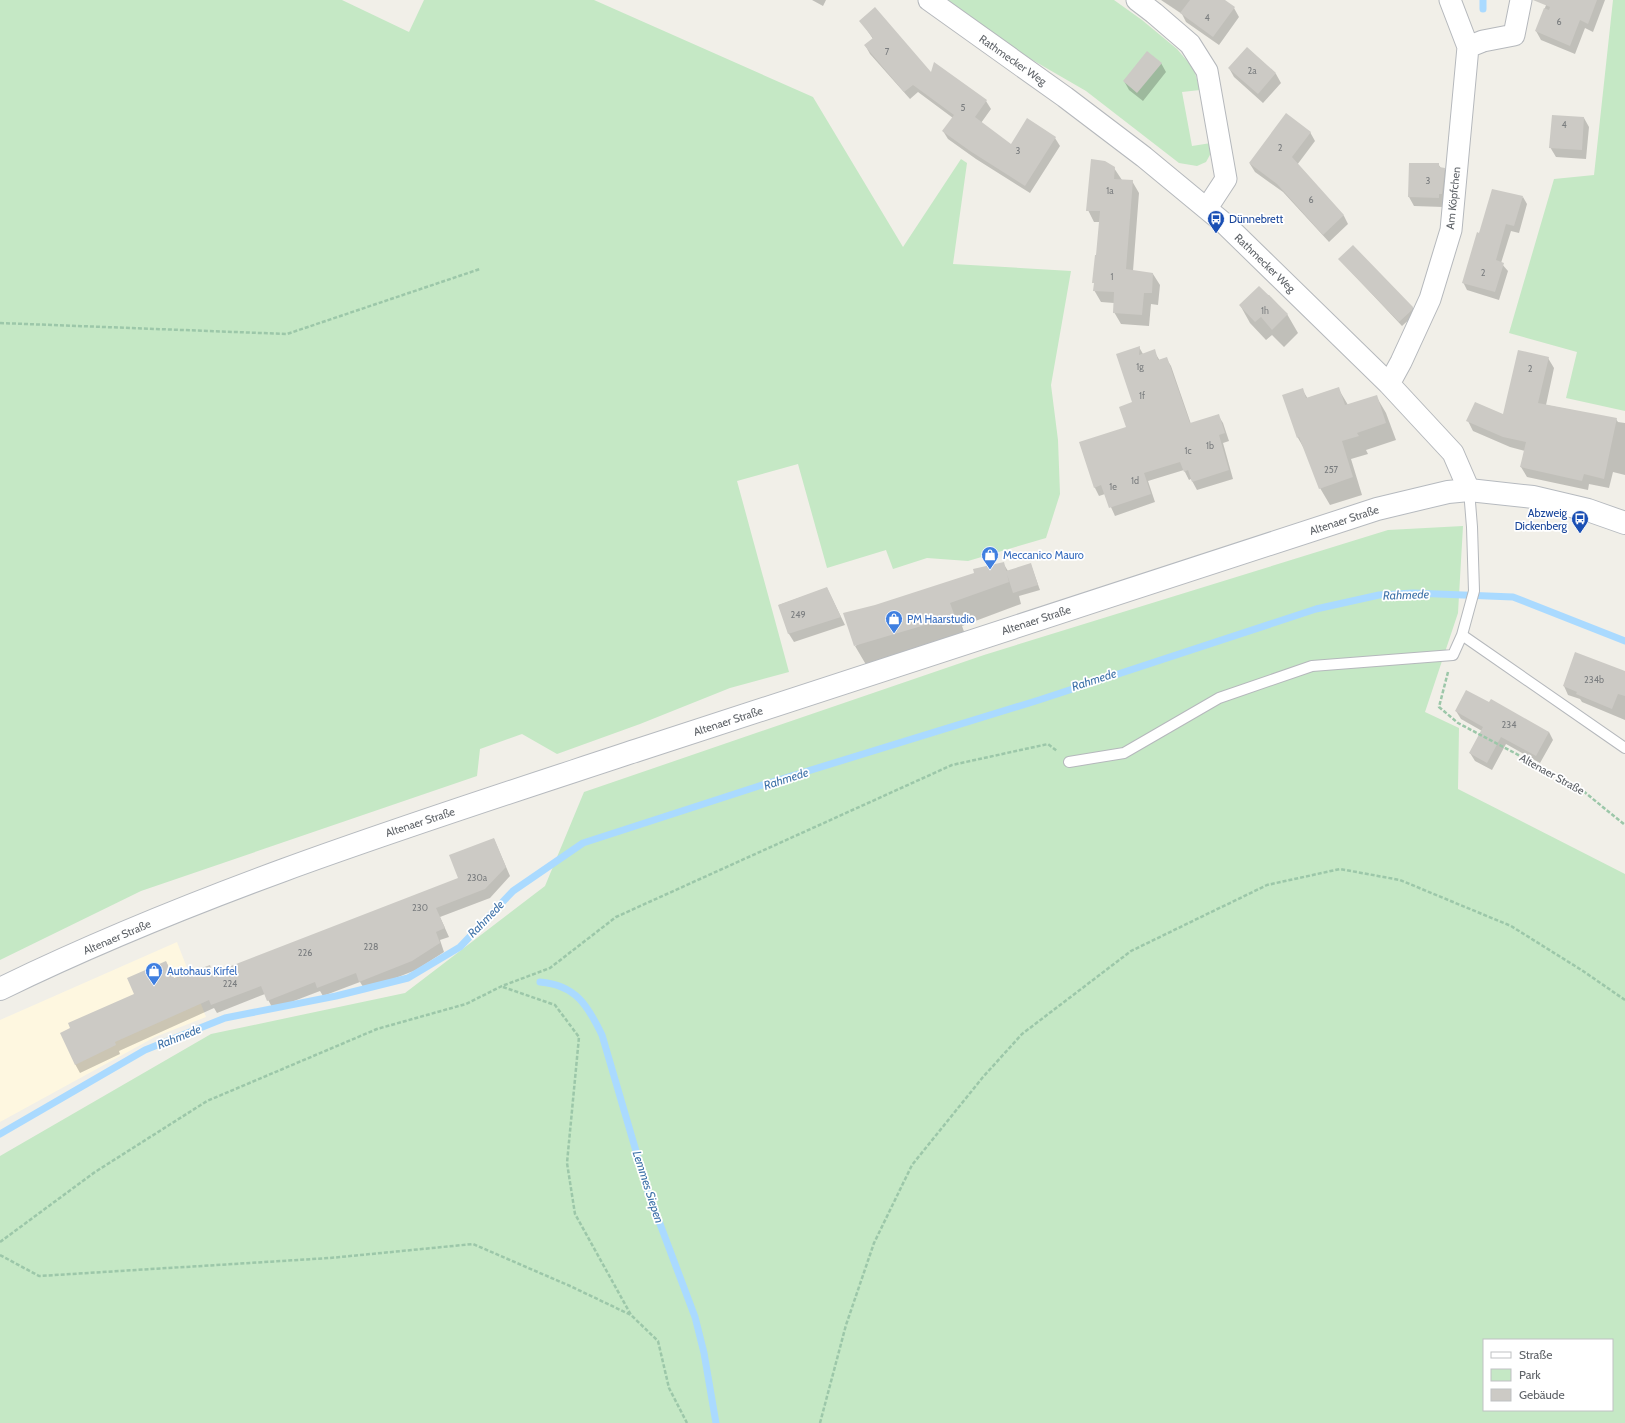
<svg xmlns="http://www.w3.org/2000/svg" width="1625" height="1423" font-family="Cabin,sans-serif">
<style>
.commercial{fill:#fef7e0}
.green{fill:#c5e8c5;fill-rule:evenodd}
.shadow{fill:#0003}
.lines{fill:none;stroke-linecap:round;stroke-linejoin:round}
.stream{stroke:#aadaff;stroke-width:7}
.building{fill:#cccac5}
.lane-casing{stroke:#b5b8bc;stroke-width:12}
.street-casing{stroke:#b5b8bc;stroke-width:23}
.secondary-casing{stroke:#b6babf;stroke-width:24}
.path{stroke:#9cc7a9;stroke-width:2.5;stroke-dasharray:4 2;stroke-linecap:butt}
.lane{stroke:#fff;stroke-width:10}
.street{stroke:#fff;stroke-width:21}
.secondary{stroke:#fff;stroke-width:22}
.labels{text-anchor:middle;stroke-width:3.5;stroke-linejoin:round;paint-order:stroke}
.number-label{font-size:9px;fill:#7a7d7f}
.street-label{font-size:11px;fill:#5f6368;stroke:#fff}
.transit-label{font-size:11px;fill:#164399;stroke:#fff;text-anchor:start}
.shop-label{font-size:11px;fill:#366cbe;stroke:#fff;text-anchor:start}
.water-label{font-size:12px;font-style:italic;fill:#4174aa;stroke:#fff}
</style>
<rect width="100%" height="100%" fill="#f1efe8"/>
<path class="commercial" d="M 177,942 L 206,1017 L 155,1037 L 0,1122 L 0,1020 Z"/>
<path class="green" d="M 0,0 L 342,0 L 409,32 L 424,0 L 594,0 L 813,97 L 903,247 L 961,159 L 967,163 L 953,264 L 1071,271 L 1051,385 L 1058,440 L 1060,494 L 1046,538 L 968,561 L 927,558 L 893,569 L 886,550 L 827,568 L 798,464 L 737,481 L 789,672 L 730,688 L 640,724 L 557,754 L 522,734 L 480,749 L 477,776 L 141,891 L 0,960 Z
M 936,0 L 1114,0 L 1142,20 L 1177,49 L 1194,69 L 1200,90 L 1182,92 L 1192,146 L 1211,143 L 1211,153 L 1206,162 L 1197,166 L 1179,163 L 1086,91 L 955,15 Z
M 1613,0 L 1625,0 L 1625,411 L 1566,398 L 1577,352 L 1509,333 L 1554,179 L 1594,175 Z
M 1463,526 L 1458,613 L 1425,712 L 1459,728 L 1458,789 L 1625,874 L 1625,1423 L 0,1423 L 0,1156 L 211,1034 L 405,993 L 545,886 L 584,792 L 984,655 L 1388,530 ZM 1484,1340 L 1612,1340 L 1612,1410 L 1484,1410 Z"/>
<path class="shadow" d="M 812,0 L 826,0 L 823,6 Z
M 1161,0 L 1223,0 L 1234,8 L 1239,17 L 1219,45 L 1186,22 L 1182,14 Z
M 1548,0 L 1605,0 L 1593,32 L 1585,28 L 1575,54 L 1541,40 L 1536,31 Z
M 861,21 L 931,74 L 935,64 L 986,101 L 991,109 L 981,123 L 1011,145 L 1055,138 L 1060,146 L 1030,193 L 976,159 L 948,139 L 943,131 L 953,118 L 918,92 L 910,99 L 870,54 L 865,45 L 873,39 Z
M 1247,48 L 1276,74 L 1281,83 L 1263,103 L 1234,77 L 1229,68 Z
M 1161,63 L 1166,72 L 1143,101 L 1129,90 L 1124,81 Z
M 1584,118 L 1589,127 L 1586,159 L 1556,157 L 1550,147 Z
M 1310,132 L 1315,141 L 1297,165 L 1344,216 L 1348,224 L 1329,242 L 1283,192 L 1255,172 L 1250,164 Z
M 1438,164 L 1441,168 L 1444,168 L 1449,178 L 1443,207 L 1414,206 L 1409,197 Z
M 1114,168 L 1122,180 L 1132,181 L 1139,193 L 1133,271 L 1153,274 L 1160,285 L 1158,305 L 1151,304 L 1149,326 L 1121,324 L 1114,312 L 1114,303 L 1101,302 L 1094,290 L 1094,283 L 1100,222 L 1094,222 L 1088,210 Z
M 1523,197 L 1527,204 L 1519,233 L 1511,231 L 1501,263 L 1508,271 L 1499,300 L 1467,290 L 1463,282 L 1480,234 Z
M 1339,259 L 1412,307 L 1415,312 L 1414,315 L 1402,326 Z
M 1269,295 L 1287,314 L 1298,333 L 1284,347 L 1272,335 L 1266,340 L 1250,323 L 1240,305 Z
M 1139,347 L 1143,354 L 1154,351 L 1160,361 L 1166,358 L 1171,366 L 1191,424 L 1218,415 L 1223,423 L 1229,441 L 1223,443 L 1233,479 L 1197,490 L 1191,479 L 1189,480 L 1184,470 L 1148,481 L 1155,502 L 1115,516 L 1105,494 L 1099,496 L 1095,488 L 1080,443 L 1128,428 L 1133,403 Z
M 1548,358 L 1554,368 L 1546,405 L 1616,419 L 1618,422 L 1625,423 L 1625,475 L 1613,472 L 1609,488 L 1589,484 L 1588,490 L 1527,477 L 1521,467 L 1525,451 L 1510,447 L 1473,431 L 1468,421 L 1504,415 Z
M 1338,388 L 1348,405 L 1376,396 L 1386,413 L 1396,440 L 1366,450 L 1368,454 L 1351,459 L 1362,495 L 1330,505 L 1320,488 L 1306,452 L 1298,438 L 1302,389 L 1308,399 Z
M 1003,563 L 1008,571 L 1031,565 L 1040,590 L 1019,596 L 1021,604 L 962,626 L 966,637 L 868,668 L 855,646 Z
M 827,588 L 845,625 L 794,642 L 789,634 L 779,605 Z
M 1625,672 L 1625,720 L 1582,702 L 1580,699 L 1568,695 L 1564,686 Z
M 1456,711 L 1549,732 L 1553,740 L 1540,763 L 1506,744 L 1492,770 L 1475,761 L 1470,753 L 1482,731 L 1461,719 Z
M 494,839 L 510,876 L 490,898 L 440,917 L 449,937 L 440,940 L 444,952 L 416,970 L 365,990 L 360,982 L 323,996 L 320,991 L 273,1009 L 265,994 L 217,1013 L 214,1008 L 119,1051 L 120,1054 L 80,1073 L 75,1064 L 166,962 L 174,979 L 209,966 L 214,974 L 459,879 Z"/>
<g class="lines">
<path class="stream" d="M 1483,9 L 1483,0
M 540,982 C 576,985 588,1006 602,1035 L 648,1192 L 695,1317 L 704,1353 L 716,1423
M 0,1134 L 145,1050 L 225,1018 L 336,996 L 408,978 L 460,947 L 513,891 L 583,843 L 759,786 L 1039,700 L 1316,609 L 1379,595 L 1413,593 L 1513,597 L 1625,641"/>
</g>
<path class="building" d="M 1190,0 L 1225,0 L 1235,7 L 1213,37 L 1180,13 Z
M 1533,0 L 1597,0 L 1588,24 L 1580,20 L 1570,46 L 1535,31 L 1544,8 L 1549,10 L 1550,7 Z
M 875,7 L 931,72 L 934,62 L 987,100 L 975,117 L 1011,144 L 1027,118 L 1056,137 L 1025,186 L 970,151 L 942,131 L 954,115 L 913,85 L 904,92 L 864,45 L 873,38 L 859,21 Z
M 1247,47 L 1276,73 L 1258,94 L 1228,68 Z
M 1147,51 L 1162,63 L 1137,93 L 1123,81 Z
M 1286,113 L 1311,132 L 1292,157 L 1344,215 L 1323,235 L 1277,184 L 1249,163 Z
M 1552,115 L 1584,117 L 1582,150 L 1549,148 Z
M 1091,159 L 1105,161 L 1115,167 L 1114,179 L 1133,180 L 1126,269 L 1153,273 L 1152,293 L 1144,293 L 1142,315 L 1113,313 L 1114,292 L 1093,291 L 1094,283 L 1092,283 L 1095,255 L 1096,255 L 1100,211 L 1086,211 Z
M 1409,163 L 1439,163 L 1439,167 L 1445,168 L 1442,194 L 1439,194 L 1439,198 L 1408,197 Z
M 1492,189 L 1523,196 L 1514,226 L 1506,224 L 1496,260 L 1504,263 L 1495,292 L 1462,283 L 1477,232 L 1479,233 Z
M 1353,245 L 1413,307 L 1412,310 L 1399,322 L 1338,259 Z
M 1259,286 L 1288,314 L 1272,330 L 1261,317 L 1255,322 L 1239,305 Z
M 1140,346 L 1139,355 L 1155,349 L 1158,360 L 1167,357 L 1190,423 L 1219,414 L 1225,433 L 1219,435 L 1229,470 L 1192,482 L 1188,470 L 1184,472 L 1180,462 L 1144,473 L 1151,494 L 1109,508 L 1101,485 L 1094,488 L 1079,442 L 1126,427 L 1119,407 L 1132,402 L 1116,354 Z
M 1518,350 L 1549,357 L 1538,403 L 1617,418 L 1604,479 L 1584,474 L 1582,481 L 1520,467 L 1526,442 L 1503,437 L 1466,421 L 1475,402 L 1503,414 Z
M 1339,387 L 1345,405 L 1377,395 L 1386,423 L 1357,433 L 1359,436 L 1342,441 L 1353,477 L 1319,489 L 1299,437 L 1297,438 L 1282,395 L 1303,388 L 1306,398 Z
M 1004,562 L 1009,582 L 950,603 L 954,614 L 925,625 L 854,646 L 843,613 L 875,605 L 974,573 L 973,569 Z
M 1031,563 L 1038,585 L 1013,593 L 1006,571 Z
M 827,587 L 841,617 L 788,634 L 778,605 Z
M 1575,652 L 1625,671 L 1625,696 L 1618,694 L 1612,709 L 1576,694 L 1577,692 L 1563,686 Z
M 1466,690 L 1489,702 L 1491,699 L 1549,732 L 1536,756 L 1501,737 L 1487,763 L 1469,753 L 1483,727 L 1455,711 Z
M 494,838 L 506,867 L 485,889 L 436,908 L 445,928 L 436,932 L 440,943 L 412,961 L 359,982 L 356,973 L 317,988 L 315,982 L 267,1001 L 261,986 L 211,1005 L 209,1000 L 115,1042 L 116,1045 L 75,1065 L 60,1033 L 70,1028 L 68,1023 L 134,994 L 127,978 L 166,961 L 174,978 L 210,965 L 213,973 L 458,878 L 449,855 Z"/>
<g class="lines">
<defs>
<path id="lane" d="M 1462,635 L 1625,748
M 1069,762 L 1124,753 L 1219,698 L 1312,666 L 1453,655 L 1462,635 L 1474,591 L 1472,527 L 1469,490"/>
<path id="street" d="M 929,0 L 1065,97 L 1144,157 L 1225,224 L 1389,384 L 1453,453 L 1469,490
M 1137,0 L 1154,13 L 1190,44 L 1207,71 L 1226,179 L 1207,208
M 1468,47 L 1483,41 L 1514,35 L 1521,0
M 1389,384 L 1401,362 L 1430,299 L 1451,230 L 1468,47 L 1450,0"/>
<path id="secondary" d="M 0,989 C 205,889 423,821 638,750 C 885,670 1131,589 1377,509 L 1448,492 L 1469,490 L 1533,497 L 1588,510 L 1625,523"/>
</defs>
<use href="#lane" class="lane-casing"/>
<use href="#street" class="street-casing"/>
<use href="#secondary" class="secondary-casing"/>
<path class="path" d="M 0,323 L 287,334 L 480,269
M 1448,672 L 1439,707 L 1458,723 L 1577,786 L 1625,825
M 503,987 L 555,1005 L 579,1037 L 567,1163 L 575,1214 L 631,1315 L 658,1341 L 669,1388 L 687,1423
M 0,1242 L 95,1172 L 207,1101 L 377,1029 L 466,1004 L 502,986 L 550,968 L 616,917 L 952,765 L 1048,744 L 1057,751
M 0,1255 L 39,1276 L 330,1258 L 473,1244 L 570,1286 L 631,1315
M 820,1423 L 846,1325 L 874,1243 L 912,1165 L 983,1077 L 1022,1034 L 1131,951 L 1267,885 L 1340,869 L 1400,880 L 1511,926 L 1583,971 L 1625,1000"/>
<use href="#lane" class="lane"/>
<use href="#street" class="street"/>
<use href="#secondary" class="secondary"/>
</g>
<defs>
<symbol id="bus-pin" viewBox="-11 -11 22 30"><path d="M0 17L-7.5 6A9.5 9.5 0 1 1 7.5 6Z" fill="#1a4fb4" stroke="#fff"/><path d="M-5-6H5V4H4V6H2V4H-2V6H-4V4H-5ZM-3.5-4V0h7V-4ZM-3.5 1.2v1.5H-2V1.2ZM2 1.2v1.5H3.5V1.2Z" fill="#fff"/></symbol>
<symbol id="shop-pin" viewBox="-11 -11 22 30"><path d="M0 17L-7.5 6A9.5 9.5 0 1 1 7.5 6Z" fill="#3f7fe0" stroke="#fff"/><path d="M-5-2.5h2.3a2.7 3.5 0 0 1 5.4 0H5L5.5 6h-11ZM-1.5-2.5h3a1.5 2.3 0 0 0-3 0Z" fill="#fff"/></symbol>
</defs>
<g fill-rule="evenodd">
<use href="#bus-pin" x="1206" y="209" width="20" height="27"/>
<use href="#bus-pin" x="1570" y="509" width="20" height="27"/>
<use href="#shop-pin" x="980" y="545" width="20" height="27"/>
<use href="#shop-pin" x="884" y="609" width="20" height="27"/>
<use href="#shop-pin" x="144" y="961" width="20" height="27"/>
</g>
<g class="labels">
<g class="number-label">
<text x="1207" y="21">4</text>
<text x="1559" y="25">6</text>
<text x="887" y="55">7</text>
<text x="1252" y="74">2a</text>
<text x="963" y="111">5</text>
<text x="1564" y="128">4</text>
<text x="1280" y="151">2</text>
<text x="1018" y="154">3</text>
<text x="1428" y="184">3</text>
<text x="1110" y="194">1a</text>
<text x="1311" y="203">6</text>
<text x="1483" y="276">2</text>
<text x="1112" y="280">1</text>
<text x="1265" y="314">1h</text>
<text x="1140" y="370">1g</text>
<text x="1530" y="372">2</text>
<text x="1142" y="399">1f</text>
<text x="1210" y="449">1b</text>
<text x="1188" y="454">1c</text>
<text x="1331" y="473">257</text>
<text x="1135" y="484">1d</text>
<text x="1113" y="490">1e</text>
<text x="798" y="618">249</text>
<text x="1594" y="683">234b</text>
<text x="1509" y="728">234</text>
<text x="477" y="881">230a</text>
<text x="420" y="911">230</text>
<text x="371" y="950">228</text>
<text x="305" y="956">226</text>
<text x="230" y="987">224</text>
</g>
<g class="street-label">
<text transform="translate(1013 60) rotate(35)" y="4">Rathmecker Weg</text>
<text transform="translate(1453 198) rotate(-84)" y="4">Am Köpfchen</text>
<text transform="translate(1265 263) rotate(44)" y="4">Rathmecker Weg</text>
<text transform="translate(1344 520) rotate(-18)" y="4">Altenaer Straße</text>
<text transform="translate(1036 620) rotate(-18)" y="4">Altenaer Straße</text>
<text transform="translate(728 721) rotate(-18)" y="4">Altenaer Straße</text>
<text transform="translate(1552 774) rotate(29)" y="4">Altenaer Straße</text>
<text transform="translate(420 822) rotate(-18)" y="4">Altenaer Straße</text>
<text transform="translate(117 937) rotate(-23)" y="4">Altenaer Straße</text>
</g>
<g class="transit-label">
<text x="1229" y="223">Dünnebrett</text>
<text x="1567" y="517" text-anchor="end">Abzweig<tspan x="1567" dy="13">Dickenberg</tspan></text>
</g>
<g class="shop-label">
<text x="1003" y="559">Meccanico Mauro</text>
<text x="907" y="623">PM Haarstudio</text>
<text x="167" y="975">Autohaus Kirfel</text>
</g>
<g class="water-label">
<text transform="translate(1406 595) rotate(-2)" y="4">Rahmede</text>
<text transform="translate(1094 680) rotate(-18)" y="4">Rahmede</text>
<text transform="translate(786 779) rotate(-18)" y="4">Rahmede</text>
<text transform="translate(486 919) rotate(-46)" y="4">Rahmede</text>
<text transform="translate(179 1037) rotate(-22)" y="4">Rahmede</text>
<text transform="translate(648 1187) rotate(72)" y="4">Lemmes Siepen</text>
</g>
</g>
<rect x="1483" y="1339" width="130" height="72" fill="#ffffff" stroke="#bfc1c3"/>
<rect x="1491" y="1352" width="20" height="6" fill="#ffffff" stroke="#bfc1c3"/>
<text x="1519" y="1359" font-size="12" fill="#5f6368">Straße</text>
<rect x="1491" y="1369" width="20" height="12" fill="#c5e8c5" stroke="#bfc1c3"/>
<text x="1519" y="1379" font-size="12" fill="#5f6368">Park</text>
<rect x="1491" y="1389" width="20" height="12" fill="#cccac5" stroke="#bfc1c3"/>
<text x="1519" y="1399" font-size="12" fill="#5f6368">Gebäude</text>
</svg>
